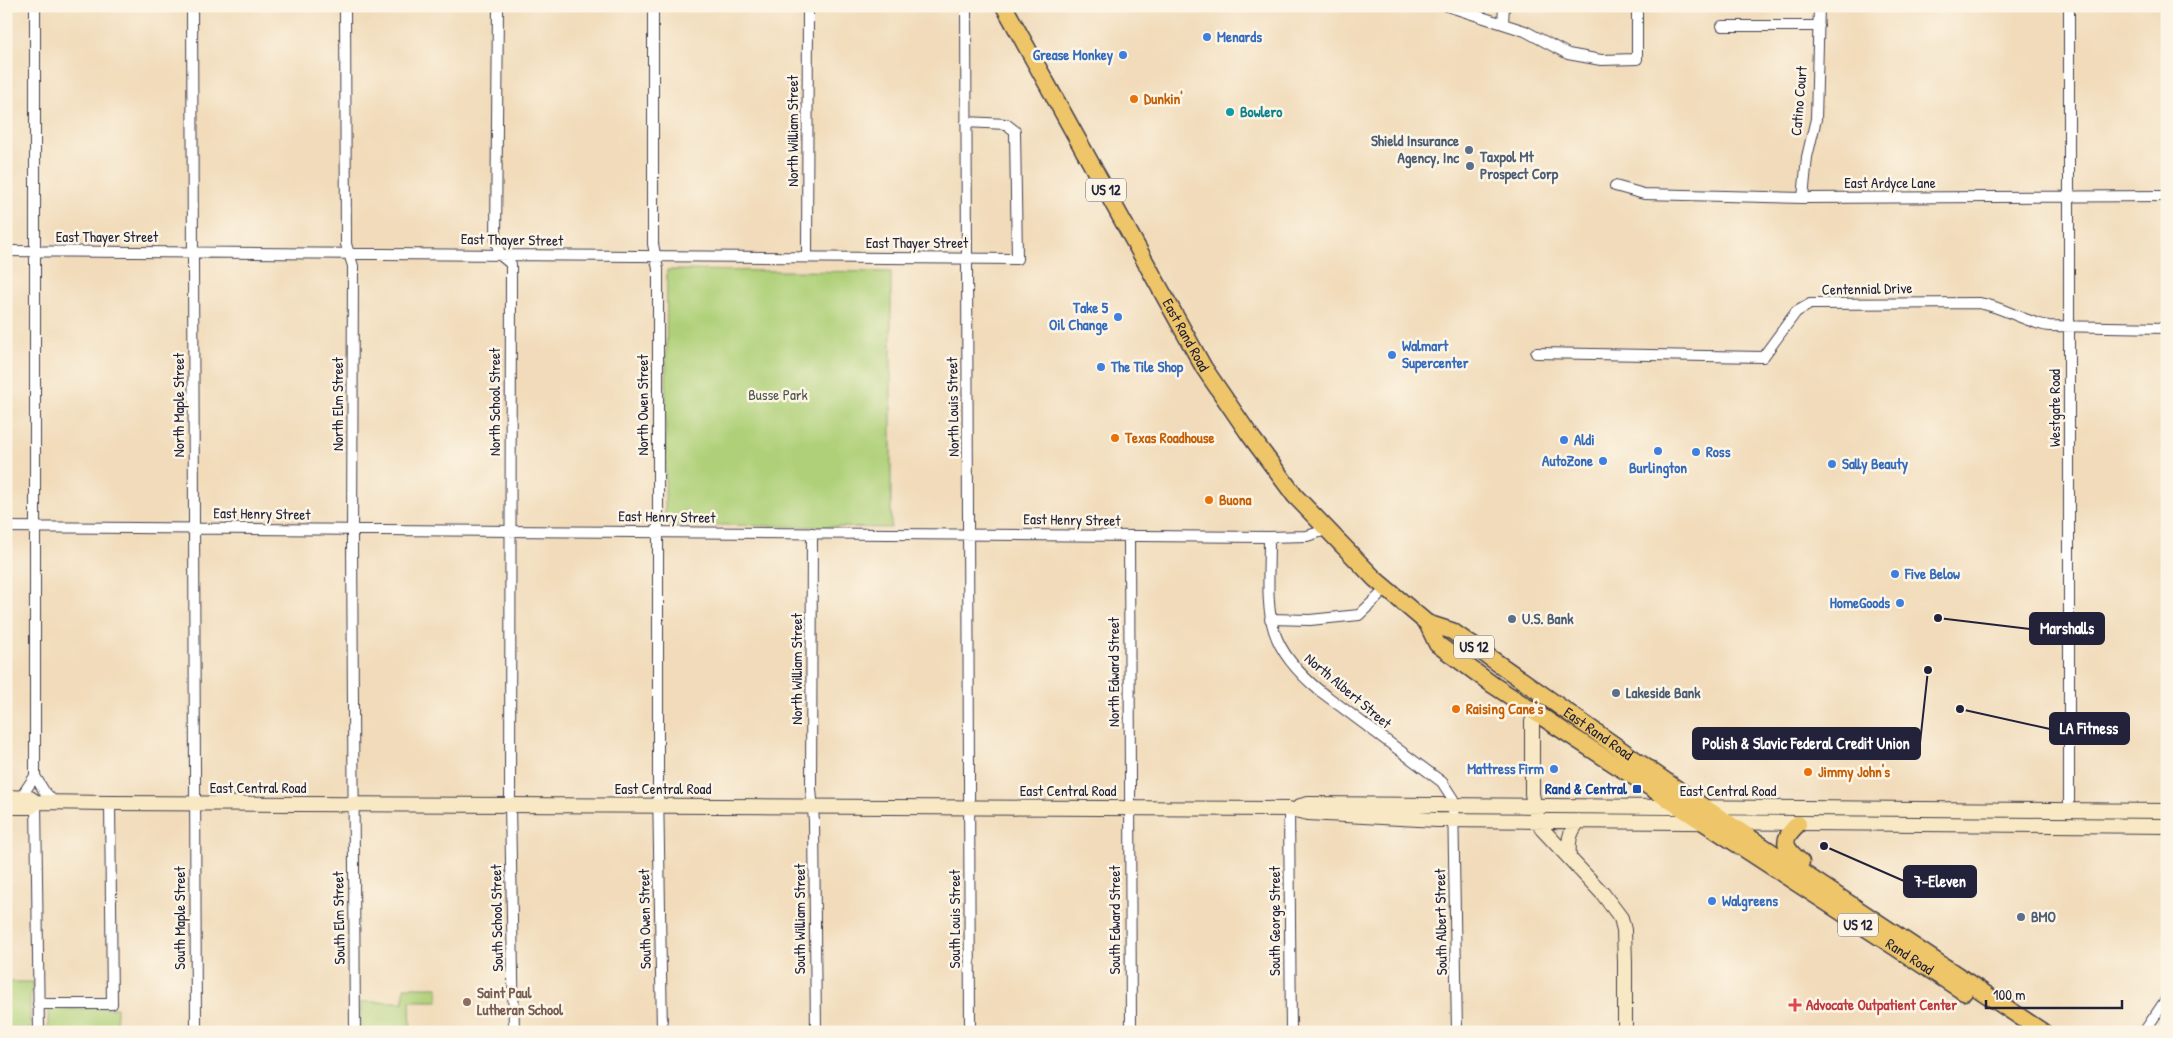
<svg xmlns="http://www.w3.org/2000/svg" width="2173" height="1038" font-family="'Patrick Hand',sans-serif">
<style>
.green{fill:#afd078;stroke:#68795a}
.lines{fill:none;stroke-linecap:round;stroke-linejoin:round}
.minor-casing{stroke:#413e4e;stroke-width:12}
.secondary-casing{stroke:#413e4e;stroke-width:16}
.primary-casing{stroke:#413e4e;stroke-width:19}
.minor{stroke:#fff;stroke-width:10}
.secondary{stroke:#f8e8c3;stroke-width:14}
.primary{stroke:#eec569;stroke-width:16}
.shop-dot{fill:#3f7fe0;stroke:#fcf5e5;stroke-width:2}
.food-dot{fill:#e8710a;stroke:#fcf5e5;stroke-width:2}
.culture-dot{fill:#0f9aa8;stroke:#fcf5e5;stroke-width:2}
.service-dot{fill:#5c6f8a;stroke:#fcf5e5;stroke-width:2}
.transit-dot{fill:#1a4fb4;stroke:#fcf5e5;stroke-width:2}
.education-dot{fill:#8d6e63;stroke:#fcf5e5;stroke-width:2}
.health-dot{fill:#e0444e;stroke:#fcf5e5;stroke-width:2}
.labels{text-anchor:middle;stroke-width:5;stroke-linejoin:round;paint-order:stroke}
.shield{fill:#fcf5e5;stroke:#63616e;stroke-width:1}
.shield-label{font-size:14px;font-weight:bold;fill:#22223b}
.shop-label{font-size:15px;font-weight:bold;fill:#366cbe;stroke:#fcf5e5;text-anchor:start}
.food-label{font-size:15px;font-weight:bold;fill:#c56008;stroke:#fcf5e5;text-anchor:start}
.street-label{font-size:15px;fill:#22223b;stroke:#fcf5e5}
.culture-label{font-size:15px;font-weight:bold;fill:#0d838f;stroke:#fcf5e5;text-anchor:start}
.service-label{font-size:15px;font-weight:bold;fill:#4e5e75;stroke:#fcf5e5;text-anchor:start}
.park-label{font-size:15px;fill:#4c564d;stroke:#fcf5e5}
.transit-label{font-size:15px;font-weight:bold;fill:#164399;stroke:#fcf5e5;text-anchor:end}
.education-label{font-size:15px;font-weight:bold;fill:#785e54;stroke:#fcf5e5;text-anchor:start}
.health-label{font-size:15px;font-weight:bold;fill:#be3a42;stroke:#fcf5e5;text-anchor:start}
.leader{fill:none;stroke:#22223b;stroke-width:2}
.callout-dot{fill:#22223b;stroke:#fcf5e5;stroke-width:2}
.callout{fill:#22223b;stroke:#22223b;stroke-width:2}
.callout-label{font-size:16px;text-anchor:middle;font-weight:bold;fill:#fff}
</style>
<rect width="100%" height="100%" fill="#fcf5e5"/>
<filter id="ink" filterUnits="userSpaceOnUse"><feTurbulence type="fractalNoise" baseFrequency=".02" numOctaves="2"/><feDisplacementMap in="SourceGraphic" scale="10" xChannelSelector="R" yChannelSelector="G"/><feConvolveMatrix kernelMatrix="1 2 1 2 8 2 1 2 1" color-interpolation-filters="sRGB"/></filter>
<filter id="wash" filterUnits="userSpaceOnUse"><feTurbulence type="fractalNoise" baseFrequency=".0096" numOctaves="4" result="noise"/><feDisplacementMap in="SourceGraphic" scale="20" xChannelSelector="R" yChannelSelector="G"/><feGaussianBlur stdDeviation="1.12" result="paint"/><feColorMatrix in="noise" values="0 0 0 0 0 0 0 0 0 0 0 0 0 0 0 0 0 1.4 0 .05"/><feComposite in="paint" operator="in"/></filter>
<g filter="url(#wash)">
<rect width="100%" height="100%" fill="#f1dbba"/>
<path class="green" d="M 667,270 L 891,272 L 891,528 L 667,524 L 665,517 Z
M 6,982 L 33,982 L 33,988 L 30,993 L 30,1032 L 6,1032 Z
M 404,987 L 438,987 L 438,1001 L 410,1001 L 411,1032 L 360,1032 L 361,1002 L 404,1002 Z
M 117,1008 L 116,1032 L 48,1032 L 48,1009 Z"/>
</g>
<g filter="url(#ink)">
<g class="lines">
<defs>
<path id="minor" d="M 35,6 L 35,776 L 44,791 L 55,803
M 192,6 L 196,1032
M 345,6 L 346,244 L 353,266 L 352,541 L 355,1032
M 498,6 L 496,241 L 500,255 L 511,264 L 510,804 L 514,1032
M 653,6 L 653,244 L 658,269 L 658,788 L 662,1032
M 966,6 L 970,1032
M 1447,6 L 1525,31 L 1568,54 L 1601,60 L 1637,59 L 1637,6
M 1503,23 L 1504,6
M 1722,26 L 1819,26
M 1615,186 L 1644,194 L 1803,198 L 2167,196
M 1803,198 L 1807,157 L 1816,119 L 1819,6
M 6,251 L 1017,259 L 1015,131 L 1006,124 L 966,122
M 807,257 L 808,6
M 1536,353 L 1763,357 L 1796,312 L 1810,304 L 1979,303 C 2004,307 2024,322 2049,326 L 2167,328
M 6,527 L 1269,537 L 1307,536 L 1326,530
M 812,533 L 811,789 L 814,821 L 816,1032
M 1129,536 L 1131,1032
M 1269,537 C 1269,608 1259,641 1320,691 L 1442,782 L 1453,799 L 1457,1032
M 1270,619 L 1310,620 L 1359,615 L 1386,589
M 21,797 L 35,776
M 36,802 L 39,1032
M 1289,809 L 1291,1032
M 2069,810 L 2069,6
M 38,1004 L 112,1004 L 110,803
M 2144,1032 L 2167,998"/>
<path id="secondary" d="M 1535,713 L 1532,722 L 1532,794 L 1538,821 L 1543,830 L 1603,894 L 1621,918 L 1624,930 L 1625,963 L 1625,1032
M 6,797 L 30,798 L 36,802 L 110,803 L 1289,809 L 1308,813 L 1437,820 L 2167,826
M 1300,806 L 1308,804 L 2167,811
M 6,807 L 31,807 L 36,802
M 1569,857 C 1568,842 1569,832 1579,821"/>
<g id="primary">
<path id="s1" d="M 1004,6 L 1204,368 L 1249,434 L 1295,496 L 1375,579 L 1427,623 L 1452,631 L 1687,796 L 2043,1032"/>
<path id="s2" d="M 1427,623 L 1437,644 L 1493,685 L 1964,992"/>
<path d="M 1798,824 C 1780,841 1784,847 1801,862"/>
</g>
</defs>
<use href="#minor" class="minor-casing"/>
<use href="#secondary" class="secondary-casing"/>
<use href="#primary" class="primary-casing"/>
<use href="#minor" class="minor"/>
<use href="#secondary" class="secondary"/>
<use href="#primary" class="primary"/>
</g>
</g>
<g class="shop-dot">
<circle cx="1207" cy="37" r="5"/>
<circle cx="1123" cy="55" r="5"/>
<circle cx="1118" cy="317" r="5"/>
<circle cx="1392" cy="355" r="5"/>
<circle cx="1101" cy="367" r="5"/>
<circle cx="1564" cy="440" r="5"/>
<circle cx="1658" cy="451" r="5"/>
<circle cx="1696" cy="452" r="5"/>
<circle cx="1603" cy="461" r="5"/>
<circle cx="1832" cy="464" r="5"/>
<circle cx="1895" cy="574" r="5"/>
<circle cx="1900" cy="603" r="5"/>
<circle cx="1554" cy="769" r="5"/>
<circle cx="1712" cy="901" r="5"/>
</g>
<g class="food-dot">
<circle cx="1134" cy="99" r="5"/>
<circle cx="1115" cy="438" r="5"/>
<circle cx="1209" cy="500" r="5"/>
<circle cx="1456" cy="709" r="5"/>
<circle cx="1808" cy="772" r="5"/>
</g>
<circle class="culture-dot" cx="1230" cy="112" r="5"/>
<g class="service-dot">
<circle cx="1469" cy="150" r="5"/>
<circle cx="1470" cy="166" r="5"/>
<circle cx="1512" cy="619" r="5"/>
<circle cx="1616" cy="693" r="5"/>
<circle cx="2021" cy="917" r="5"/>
</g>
<rect class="transit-dot" x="1632" y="784" width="10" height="10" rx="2.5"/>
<circle class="education-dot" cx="467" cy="1002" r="5"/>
<path class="health-dot" d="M1792.5 997.5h5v5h5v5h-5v5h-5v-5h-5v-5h5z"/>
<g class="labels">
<g class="shield">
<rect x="1086" y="178.5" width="40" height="23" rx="4"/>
<rect x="1454" y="635.5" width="40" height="23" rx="4"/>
<rect x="1838" y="913.5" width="40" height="23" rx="4"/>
</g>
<g class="shield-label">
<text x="1106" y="195">US 12</text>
<text x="1474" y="652">US 12</text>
<text x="1858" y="930">US 12</text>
</g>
<g class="shop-label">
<text x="1217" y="42">Menards</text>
<text x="1113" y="60" text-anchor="end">Grease Monkey</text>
<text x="1108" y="313" text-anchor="end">Take 5<tspan x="1108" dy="17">Oil Change</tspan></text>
<text x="1402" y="351">Walmart<tspan x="1402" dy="17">Supercenter</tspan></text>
<text x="1111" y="372">The Tile Shop</text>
<text x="1574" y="445">Aldi</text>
<text x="1706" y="457">Ross</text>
<text x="1593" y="466" text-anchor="end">AutoZone</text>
<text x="1842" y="469">Sally Beauty</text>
<text x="1658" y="473" text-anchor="middle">Burlington</text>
<text x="1905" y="579">Five Below</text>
<text x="1890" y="608" text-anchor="end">HomeGoods</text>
<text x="1544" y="774" text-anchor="end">Mattress Firm</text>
<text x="1722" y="906">Walgreens</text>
</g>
<g class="food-label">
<text x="1144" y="104">Dunkin'</text>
<text x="1125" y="443">Texas Roadhouse</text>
<text x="1219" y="505">Buona</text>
<text x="1466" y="714">Raising Cane's</text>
<text x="1818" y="777">Jimmy John's</text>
</g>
<g class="street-label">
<text transform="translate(1799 101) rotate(-85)" y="5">Catino Court</text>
<text transform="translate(793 131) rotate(-90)" y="5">North William Street</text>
<text x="1890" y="188">East Ardyce Lane</text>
<text x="107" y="242">East Thayer Street</text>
<text transform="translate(512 240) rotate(1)" y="5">East Thayer Street</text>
<text x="917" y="248">East Thayer Street</text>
<text transform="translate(1867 289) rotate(-1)" y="5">Centennial Drive</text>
<text dy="5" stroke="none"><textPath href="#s1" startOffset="376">East Rand Road</textPath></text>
<text transform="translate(495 402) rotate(-90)" y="5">North School Street</text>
<text transform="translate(338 404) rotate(-90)" y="5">North Elm Street</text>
<text transform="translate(179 405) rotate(-90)" y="5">North Maple Street</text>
<text transform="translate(643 405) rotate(-90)" y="5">North Owen Street</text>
<text transform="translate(953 407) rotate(-91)" y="5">North Louis Street</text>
<text transform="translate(2055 408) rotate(-90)" y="5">Westgate Road</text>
<text transform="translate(262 514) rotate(1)" y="5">East Henry Street</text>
<text transform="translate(667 517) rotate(1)" y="5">East Henry Street</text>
<text transform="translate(1072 520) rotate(1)" y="5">East Henry Street</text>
<text transform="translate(797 669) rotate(-90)" y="5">North William Street</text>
<text transform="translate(1114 672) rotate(-90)" y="5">North Edward Street</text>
<text transform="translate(1348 691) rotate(40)" y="5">North Albert Street</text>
<text dy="5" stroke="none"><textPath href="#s1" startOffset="959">East Rand Road</textPath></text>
<text x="258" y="793">East Central Road</text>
<text x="663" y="794">East Central Road</text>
<text x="1068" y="796">East Central Road</text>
<text x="1728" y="796">East Central Road</text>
<text transform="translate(180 918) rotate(-90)" y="5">South Maple Street</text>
<text transform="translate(339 918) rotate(-91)" y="5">South Elm Street</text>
<text transform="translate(497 918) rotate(-91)" y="5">South School Street</text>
<text transform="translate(645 919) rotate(-91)" y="5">South Owen Street</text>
<text transform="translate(800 919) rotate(-90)" y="5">South William Street</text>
<text transform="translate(955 919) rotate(-90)" y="5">South Louis Street</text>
<text transform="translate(1115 920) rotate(-90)" y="5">South Edward Street</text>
<text transform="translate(1275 921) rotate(-90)" y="5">South George Street</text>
<text transform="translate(1441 922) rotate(-91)" y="5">South Albert Street</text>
<text dy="5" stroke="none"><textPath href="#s2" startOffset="590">Rand Road</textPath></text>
</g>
<g class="culture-label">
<text x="1240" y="117">Bowlero</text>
</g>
<g class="service-label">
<text x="1459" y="146" text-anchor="end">Shield Insurance<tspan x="1459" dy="17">Agency, Inc</tspan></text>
<text x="1480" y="162">Taxpol Mt<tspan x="1480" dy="17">Prospect Corp</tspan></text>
<text x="1522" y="624">U.S. Bank</text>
<text x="1626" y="698">Lakeside Bank</text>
<text x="2031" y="922">BMO</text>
</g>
<g class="park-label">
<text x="778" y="400">Busse Park</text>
</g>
<g class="transit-label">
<text x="1627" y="794">Rand &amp; Central</text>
</g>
<g class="education-label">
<text x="477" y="998">Saint Paul<tspan x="477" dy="17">Lutheran School</tspan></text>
</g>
<g class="health-label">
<text x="1806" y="1010">Advocate Outpatient Center</text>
</g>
</g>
<path class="leader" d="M1938 618L2030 629M1960 709L2050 729M1928 670L1920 743M1824 846L1904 881"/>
<g class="callout-dot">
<circle cx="1938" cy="618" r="5"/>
<circle cx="1960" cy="709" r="5"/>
<circle cx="1928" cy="670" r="5"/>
<circle cx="1824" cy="846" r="5"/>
</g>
<g class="callout">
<rect x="2030" y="613" width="74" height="31" rx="5"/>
<rect x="2050" y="713" width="79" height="31" rx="5"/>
<rect x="1693" y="728" width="227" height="31" rx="5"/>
<rect x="1904" y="866" width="72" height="31" rx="5"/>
</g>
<g class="callout-label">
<text x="2067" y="634">Marshalls</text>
<text x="2089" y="734">LA Fitness</text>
<text x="1806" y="749">Polish &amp; Slavic Federal Credit Union</text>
<text x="1940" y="887">7-Eleven</text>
</g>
<rect width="2173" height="1038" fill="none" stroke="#fcf5e5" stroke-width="25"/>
<path d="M1986 1000v8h136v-8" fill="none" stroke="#22223b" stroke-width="2.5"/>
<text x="1993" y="1000" font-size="15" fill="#22223b" stroke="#fcf5e5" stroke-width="4" paint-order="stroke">100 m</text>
</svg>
